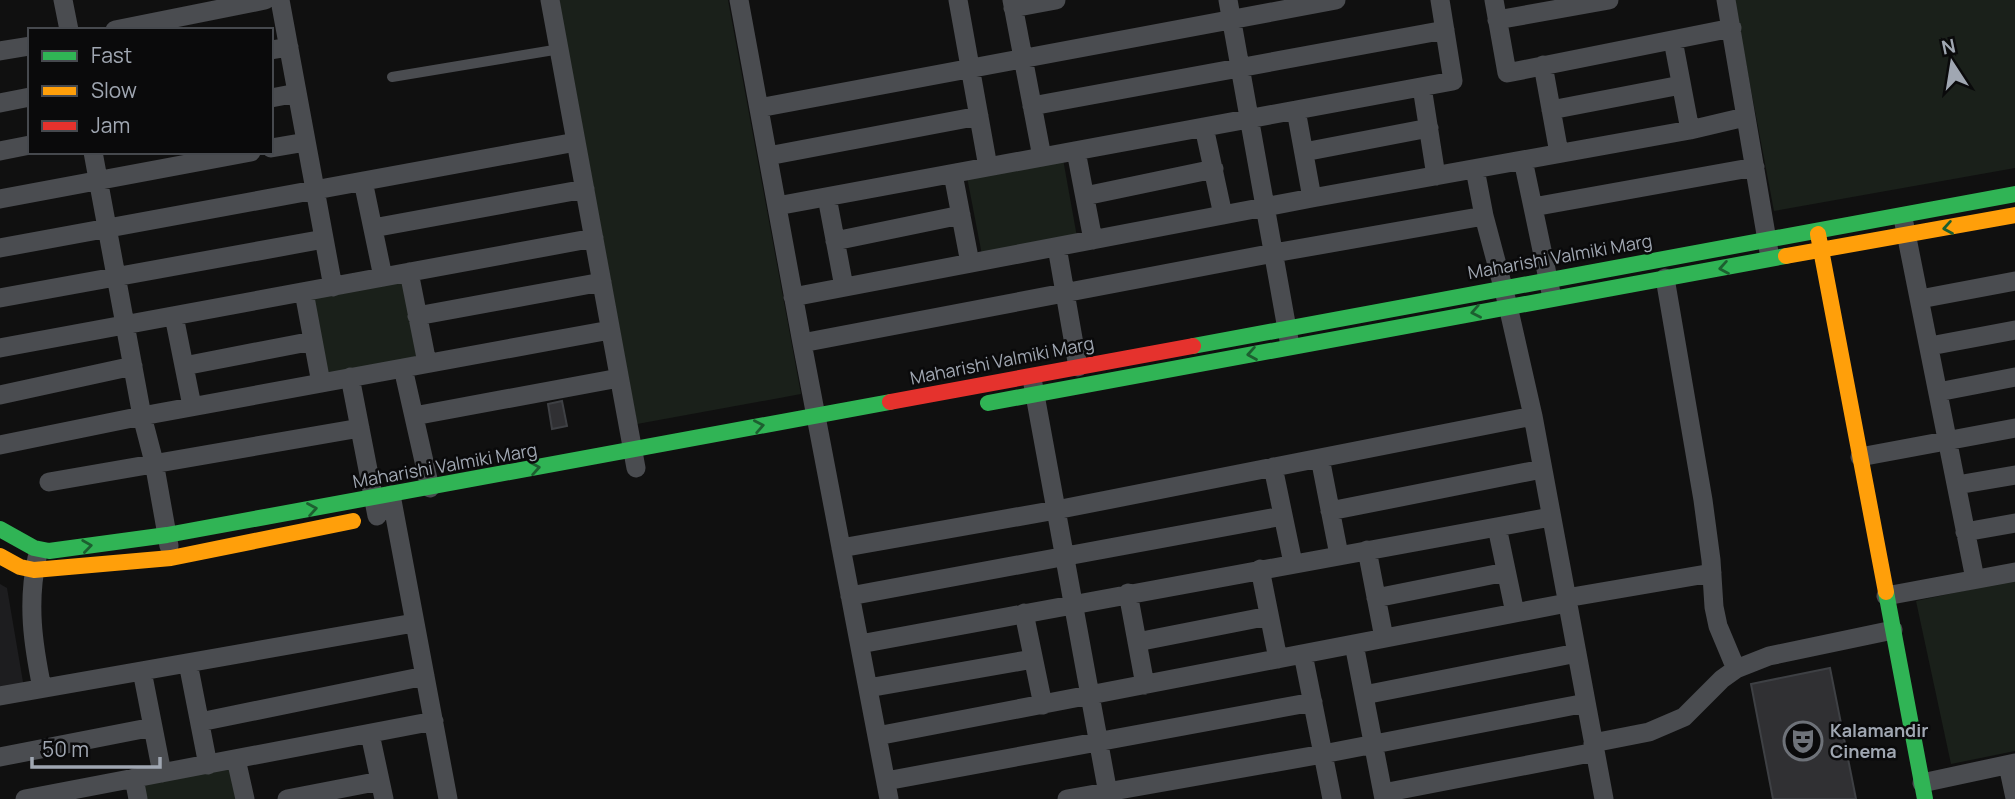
<svg xmlns="http://www.w3.org/2000/svg" width="2015" height="799" font-family="Manrope,sans-serif">
<style>
.built{fill:#1d1d1f}
.green{fill:#1a201a}
.building{fill:#303033;stroke:#3e4044;stroke-width:2}
.lines{fill:none;stroke-linecap:round;stroke-linejoin:round}
.lane{stroke:#4a4c50;stroke-width:10}
.street{stroke:#4a4c50;stroke-width:19}
.fast{stroke:#30b455;stroke-width:16}
.slow{stroke:#ff9f0a;stroke-width:16}
.jam{stroke:#e5322d;stroke-width:16}
.oneway{stroke:#1d5f30}
.labels{text-anchor:middle;stroke-width:5;stroke-linejoin:round;paint-order:stroke}
.street-label{font-size:18px;fill:#a0a7b2;stroke:#0a0a0b}
.poi-label{font-size:18px;font-weight:bold;fill:#a0a7b2;stroke:#0a0a0b;text-anchor:start}
</style>
<rect width="100%" height="100%" fill="#101010"/>
<path class="built" d="M 0,584 L 7,588 L 24,688 L 0,692 Z"/>
<path class="green" d="M 559,0 L 728,0 L 801,394 L 637,424 Z
M 1734,0 L 2015,0 L 2015,168 L 1774,211 Z
M 1063,159 L 1077,237 L 982,255 L 967,177 Z
M 406,281 L 421,358 L 325,376 L 311,299 Z
M 2015,580 L 2015,751 L 1951,764 L 1916,601 Z
M 235,767 L 241,799 L 143,799 L 140,785 Z"/>
<path class="building" d="M 562,401 L 567,426 L 552,429 L 548,404 Z
M 1830,668 L 1856,799 L 1773,799 L 1751,684 Z"/>
<g class="lines">
<path class="lane" d="M 392,77 L 560,49"/>
<path class="street" d="M 63,0 L 69,30
M 280,0 L 333,287
M 550,0 L 636,468
M 739,0 L 802,343 L 889,799
M 958,0 L 988,167
M 1012,0 L 1042,157
M 1228,0 L 1289,340
M 1494,0 L 1507,73 L 1732,28
M 1726,0 L 1769,252
M 1013,8 L 1056,0
M 1497,20 L 1609,0
M 115,30 L 265,0
M 1673,40 L 1690,130
M 271,50 L 289,47
M 0,51 L 30,46
M 1543,65 L 1559,153
M 1422,87 L 1436,176
M 271,98 L 297,93
M 0,103 L 30,97
M 1032,106 L 1445,30
M 759,108 L 1336,0
M 1296,110 L 1312,198
M 1551,110 L 1681,85
M 1204,127 L 1223,215
M 271,148 L 306,142
M 0,151 L 30,145
M 1076,151 L 1093,240
M 93,152 L 142,416 L 154,462 L 169,546
M 1304,152 L 1429,128
M 768,156 L 979,116
M 1523,160 L 1551,293
M 1475,169 L 1484,216 L 1508,306 L 1533,416 L 1604,799
M 953,174 L 970,263
M 363,181 L 383,277
M 1085,196 L 1214,169
M 827,197 L 844,287
M 0,199 L 251,152
M 777,206 L 1453,81 L 1440,0
M 1533,207 L 1755,167
M 1904,223 L 1975,579
M 373,228 L 585,189
M 835,241 L 961,215
M 1057,247 L 1078,367
M 0,248 L 576,142
M 409,272 L 427,363
M 1665,278 L 1703,500 L 1711,560 L 1714,607 L 1718,626 L 1736,669
M 304,292 L 321,383
M 793,297 L 1312,198 L 1690,130 L 1745,117
M 0,298 L 324,239
M 1920,299 L 2015,281
M 174,316 L 192,406
M 417,316 L 602,282
M 802,343 L 1274,253 L 1484,216
M 1930,346 L 2015,330
M 0,348 L 594,238
M 184,366 L 313,341
M 403,368 L 430,488
M 350,377 L 377,516
M 1033,384 L 1109,799
M 1938,392 L 2015,377
M 0,395 L 133,366
M 414,416 L 619,378
M 0,445 L 142,416 L 610,330
M 1860,457 L 2015,428
M 1320,458 L 1339,555
M 1273,467 L 1293,563
M 49,482 L 360,428
M 1957,485 L 2015,475
M 391,495 L 448,799
M 1330,511 L 1542,469
M 1497,527 L 1515,613
M 1965,532 L 2015,523
M 841,548 L 1056,510 L 1533,416
M 1367,550 L 1384,638
M 37,558 C 27,603 33,644 42,688
M 1260,569 L 1278,659
M 1128,593 L 1145,685
M 850,596 L 1283,516
M 1886,596 L 2015,572
M 1376,598 L 1506,572
M 1566,598 L 1712,573
M 1024,613 L 1043,705
M 1137,642 L 1269,616
M 860,644 L 1551,517
M 1354,644 L 1384,799
M 1303,654 L 1332,799
M 188,663 L 208,765
M 142,671 L 162,773
M 868,688 L 1033,659
M 1364,695 L 1577,653
M 0,696 L 414,623
M 200,722 L 425,676
M 370,734 L 384,799
M 877,736 L 1567,603
M 1593,743 L 1649,732 L 1684,717 L 1722,679 L 1736,669 L 1769,656 L 1893,630
M 0,757 L 153,727
M 236,759 L 245,799
M 2008,765 L 2015,798
M 134,778 L 138,799
M 886,781 L 1313,702
M 1922,783 L 2015,763
M 1383,793 L 1595,752
M 25,799 L 434,721
M 287,799 L 380,781
M 1067,799 L 1323,754 L 1586,703"/>
<path class="fast" d="M 1193,346 L 2015,194
M 988,403 L 1786,256
M 0,529 L 34,548 L 49,551 L 167,535 L 890,402
M 1886,592 L 1925,799"/>
<path class="slow" d="M 1818,234 L 1886,592
M 1786,256 L 2015,215
M 0,556 L 20,567 L 34,570 L 171,558 L 353,521"/>
<path class="jam" d="M 890,402 L 1193,346"/>
</g>
<defs><path id="oneway-chevron" d="M-2-3.5L2.5 0L-2 3.5" fill="none" stroke-width="1.6" stroke-linecap="round" stroke-linejoin="round" transform="scale(1.75)"/></defs>
<g class="oneway">
<use href="#oneway-chevron" transform="translate(1948 228) rotate(170)"/>
<use href="#oneway-chevron" transform="translate(1724 268) rotate(170)"/>
<use href="#oneway-chevron" transform="translate(1476 312) rotate(169)"/>
<use href="#oneway-chevron" transform="translate(1252 354) rotate(170)"/>
<use href="#oneway-chevron" transform="translate(759 426) rotate(-11)"/>
<use href="#oneway-chevron" transform="translate(535 468) rotate(-10)"/>
<use href="#oneway-chevron" transform="translate(312 509) rotate(-10)"/>
<use href="#oneway-chevron" transform="translate(87 546) rotate(-8)"/>
</g>
<defs>
<symbol id="theatre-ring" viewBox="-11 -11 22 22"><circle r="9.5" fill="#0a0a0b" stroke="#6e7279" stroke-width="1.5"/><path d="M-5-5.5Q0-4 5-5.5V0Q5 5 0 6Q-5 5-5 0ZM-3.3-2.5H-1v1.5H-3.3ZM1-2.5H3.3v1.5H1ZM-2.8 1Q0 5.5 2.8 1Z" fill="#6e7279"/></symbol>
</defs>
<g fill-rule="evenodd">
<use href="#theatre-ring" x="1781" y="719" width="44" height="44"/>
</g>
<g class="labels">
<g class="street-label">
<text transform="translate(1560 257) rotate(-10)" y="6">Maharishi Valmiki Marg</text>
<text transform="translate(1002 361) rotate(-11)" y="6">Maharishi Valmiki Marg</text>
<text transform="translate(445 466) rotate(-10)" y="6">Maharishi Valmiki Marg</text>
</g>
<g class="poi-label">
<text x="1830" y="737">Kalamandir<tspan x="1830" dy="21">Cinema</tspan></text>
</g>
</g>
<rect x="28" y="28" width="245" height="126" fill="#0a0a0b" stroke="#46494e" stroke-width="2"/>
<rect x="42" y="51" width="35" height="10" fill="#30b455" stroke="#46494e" stroke-width="2"/>
<text x="91" y="63" font-size="21" fill="#a0a7b2">Fast</text>
<rect x="42" y="86" width="35" height="10" fill="#ff9f0a" stroke="#46494e" stroke-width="2"/>
<text x="91" y="98" font-size="21" fill="#a0a7b2">Slow</text>
<rect x="42" y="121" width="35" height="10" fill="#e5322d" stroke="#46494e" stroke-width="2"/>
<text x="91" y="133" font-size="21" fill="#a0a7b2">Jam</text>
<g transform="translate(1952 63) rotate(348)" stroke="#0a0a0b" stroke-width="5" paint-order="stroke">
<path d="M0-5L12 26L0 18L-12 26Z" fill="#a0a7b2"/>
<text y="-10" font-size="19" font-weight="bold" text-anchor="middle" fill="#a0a7b2">N</text>
</g>
<path d="M32 757v10h128v-10" fill="none" stroke="#a0a7b2" stroke-width="3.5"/>
<text x="42" y="757" font-size="21" fill="#a0a7b2" stroke="#0a0a0b" stroke-width="5" paint-order="stroke">50 m</text>
</svg>
